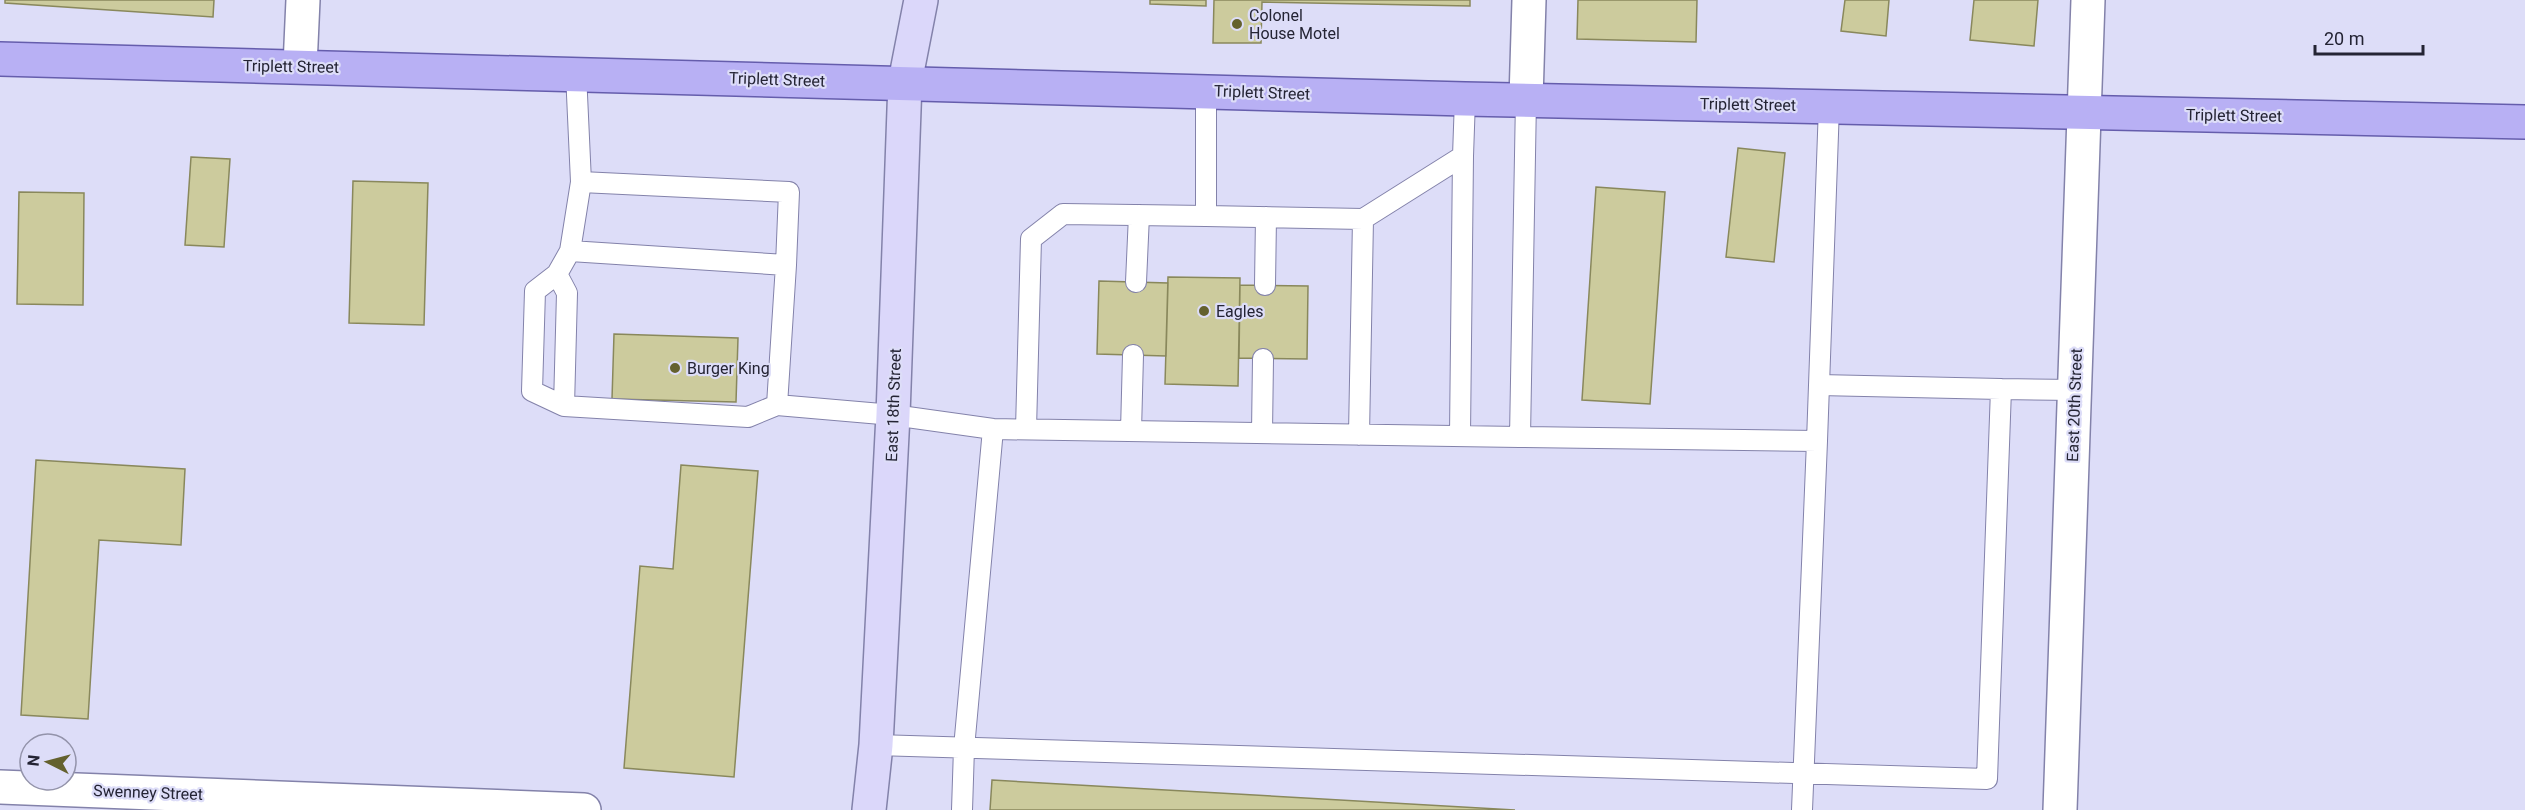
<svg xmlns="http://www.w3.org/2000/svg" width="2525" height="810" font-family="Roboto,sans-serif">
<style>
.building{fill:#cccb9d;stroke:#89885c;stroke-width:1.5}
.lines{fill:none;stroke-linecap:round;stroke-linejoin:round}
.lane-casing{stroke:#8382aa;stroke-width:22}
.street-casing{stroke:#8382aa;stroke-width:36}
.secondary-casing{stroke:#8382aa;stroke-width:36}
.primary-casing{stroke:#655dac;stroke-width:36}
.lane{stroke:#fff;stroke-width:20}
.street{stroke:#fff;stroke-width:33}
.secondary{stroke:#dbd7fa;stroke-width:33}
.primary{stroke:#b8b0f4;stroke-width:33}
.poi-dot{fill:#64612e;stroke:#ddddf8;stroke-width:2}
.labels{text-anchor:middle;stroke-width:4.5;stroke-linejoin:round;paint-order:stroke}
.poi-label{font-size:16px;fill:#242434;stroke:#ddddf8;text-anchor:start}
.street-label{font-size:16px;fill:#242434;stroke:#ddddf8}
</style>
<rect width="100%" height="100%" fill="#ddddf8"/>
<path class="building" d="M 5,0 L 214,0 L 213,17 L 5,3 Z
M 1150,0 L 1206,0 L 1206,6 L 1150,4 Z
M 1214,0 L 1470,0 L 1470,6 L 1262,2 L 1261,43 L 1213,43 Z
M 1578,0 L 1697,0 L 1696,42 L 1577,39 Z
M 1845,0 L 1889,0 L 1886,36 L 1841,31 Z
M 1974,0 L 2038,0 L 2034,46 L 1970,40 Z
M 1738,148 L 1785,153 L 1774,262 L 1726,257 Z
M 191,157 L 230,159 L 224,247 L 185,245 Z
M 353,181 L 428,183 L 424,325 L 349,323 Z
M 1596,187 L 1665,192 L 1650,404 L 1582,400 Z
M 19,192 L 84,193 L 83,305 L 17,304 Z
M 1168,277 L 1240,278 L 1238,386 L 1165,384 Z
M 1099,281 L 1168,283 L 1166,356 L 1097,354 Z
M 1240,285 L 1308,286 L 1307,359 L 1239,358 Z
M 614,334 L 738,338 L 736,402 L 612,399 Z
M 36,460 L 185,469 L 181,545 L 99,540 L 88,719 L 21,715 Z
M 681,465 L 758,471 L 734,777 L 624,768 L 640,566 L 673,569 Z
M 992,780 L 1515,810 L 990,810 Z"/>
<g class="lines">
<defs>
<path id="lane" d="M 576,73 L 581,182 L 570,251 L 786,265 L 777,405 L 893,415 L 993,429 L 1520,437
M 1526,99 L 1520,437 L 1817,441 L 1802,810
M 581,182 L 789,192 L 786,265
M 1206,216 L 1363,219 L 1359,435
M 1363,219 L 1463,156 L 1465,99
M 570,251 L 557,274 L 567,293 L 564,406 L 748,417 L 777,405
M 557,274 L 535,291 L 532,391 L 564,406
M 1136,282 L 1139,215
M 1265,285 L 1266,217
M 2001,389 L 2075,390
M 1026,429 L 1031,239 L 1063,214 L 1206,216 L 1206,90
M 1131,431 L 1133,355
M 1262,432 L 1263,359
M 1460,435 L 1463,156
M 1817,441 L 1829,106
M 876,745 L 1987,779 L 2001,389 L 1819,385
M 962,810 L 964,748 L 993,429"/>
<path id="street" d="M 300,66 L 303,0
M 1526,99 L 1529,0
M 0,787 L 584,810
M 2060,810 L 2088,0"/>
<path id="secondary" d="M 869,810 L 876,745 L 893,415 L 905,82 L 921,0"/>
<path id="primary" d="M 0,59 L 1465,99 L 2525,122"/>
</defs>
<use href="#lane" class="lane-casing"/>
<use href="#street" class="street-casing"/>
<use href="#secondary" class="secondary-casing"/>
<use href="#primary" class="primary-casing"/>
<use href="#lane" class="lane"/>
<use href="#street" class="street"/>
<use href="#secondary" class="secondary"/>
<use href="#primary" class="primary"/>
</g>
<g class="poi-dot">
<circle cx="1237" cy="24" r="6"/>
<circle cx="1204" cy="311" r="6"/>
<circle cx="675" cy="368" r="6"/>
</g>
<g class="labels">
<g class="poi-label">
<text x="1249" y="21">Colonel<tspan x="1249" dy="18">House Motel</tspan></text>
<text x="1216" y="317">Eagles</text>
<text x="687" y="374">Burger King</text>
</g>
<g class="street-label">
<text transform="translate(291 66) rotate(1)" y="6">Triplett Street</text>
<text transform="translate(777 79) rotate(2)" y="6">Triplett Street</text>
<text transform="translate(1262 92) rotate(2)" y="6">Triplett Street</text>
<text transform="translate(1748 104) rotate(1)" y="6">Triplett Street</text>
<text transform="translate(2234 115) rotate(1)" y="6">Triplett Street</text>
<text transform="translate(893 405) rotate(-88)" y="6">East 18th Street</text>
<text transform="translate(2074 405) rotate(-88)" y="6">East 20th Street</text>
<text transform="translate(148 792) rotate(2)" y="6">Swenney Street</text>
</g>
</g>
<g transform="translate(48 762) rotate(276)"><circle r="28" fill="#ddddf8" stroke="#9393aa" stroke-width="1.5"/>
<path d="M0-4.5L10 22L0 15L-10 22Z" fill="#64612e"/>
<text y="-9" font-size="16" font-weight="bold" text-anchor="middle" fill="#242434">N</text>
</g>
<path d="M2315 45v9h108v-9" fill="none" stroke="#242434" stroke-width="3"/>
<text x="2324" y="45" font-size="18" fill="#242434" stroke="#ddddf8" stroke-width="4.5" paint-order="stroke">20 m</text>
</svg>
